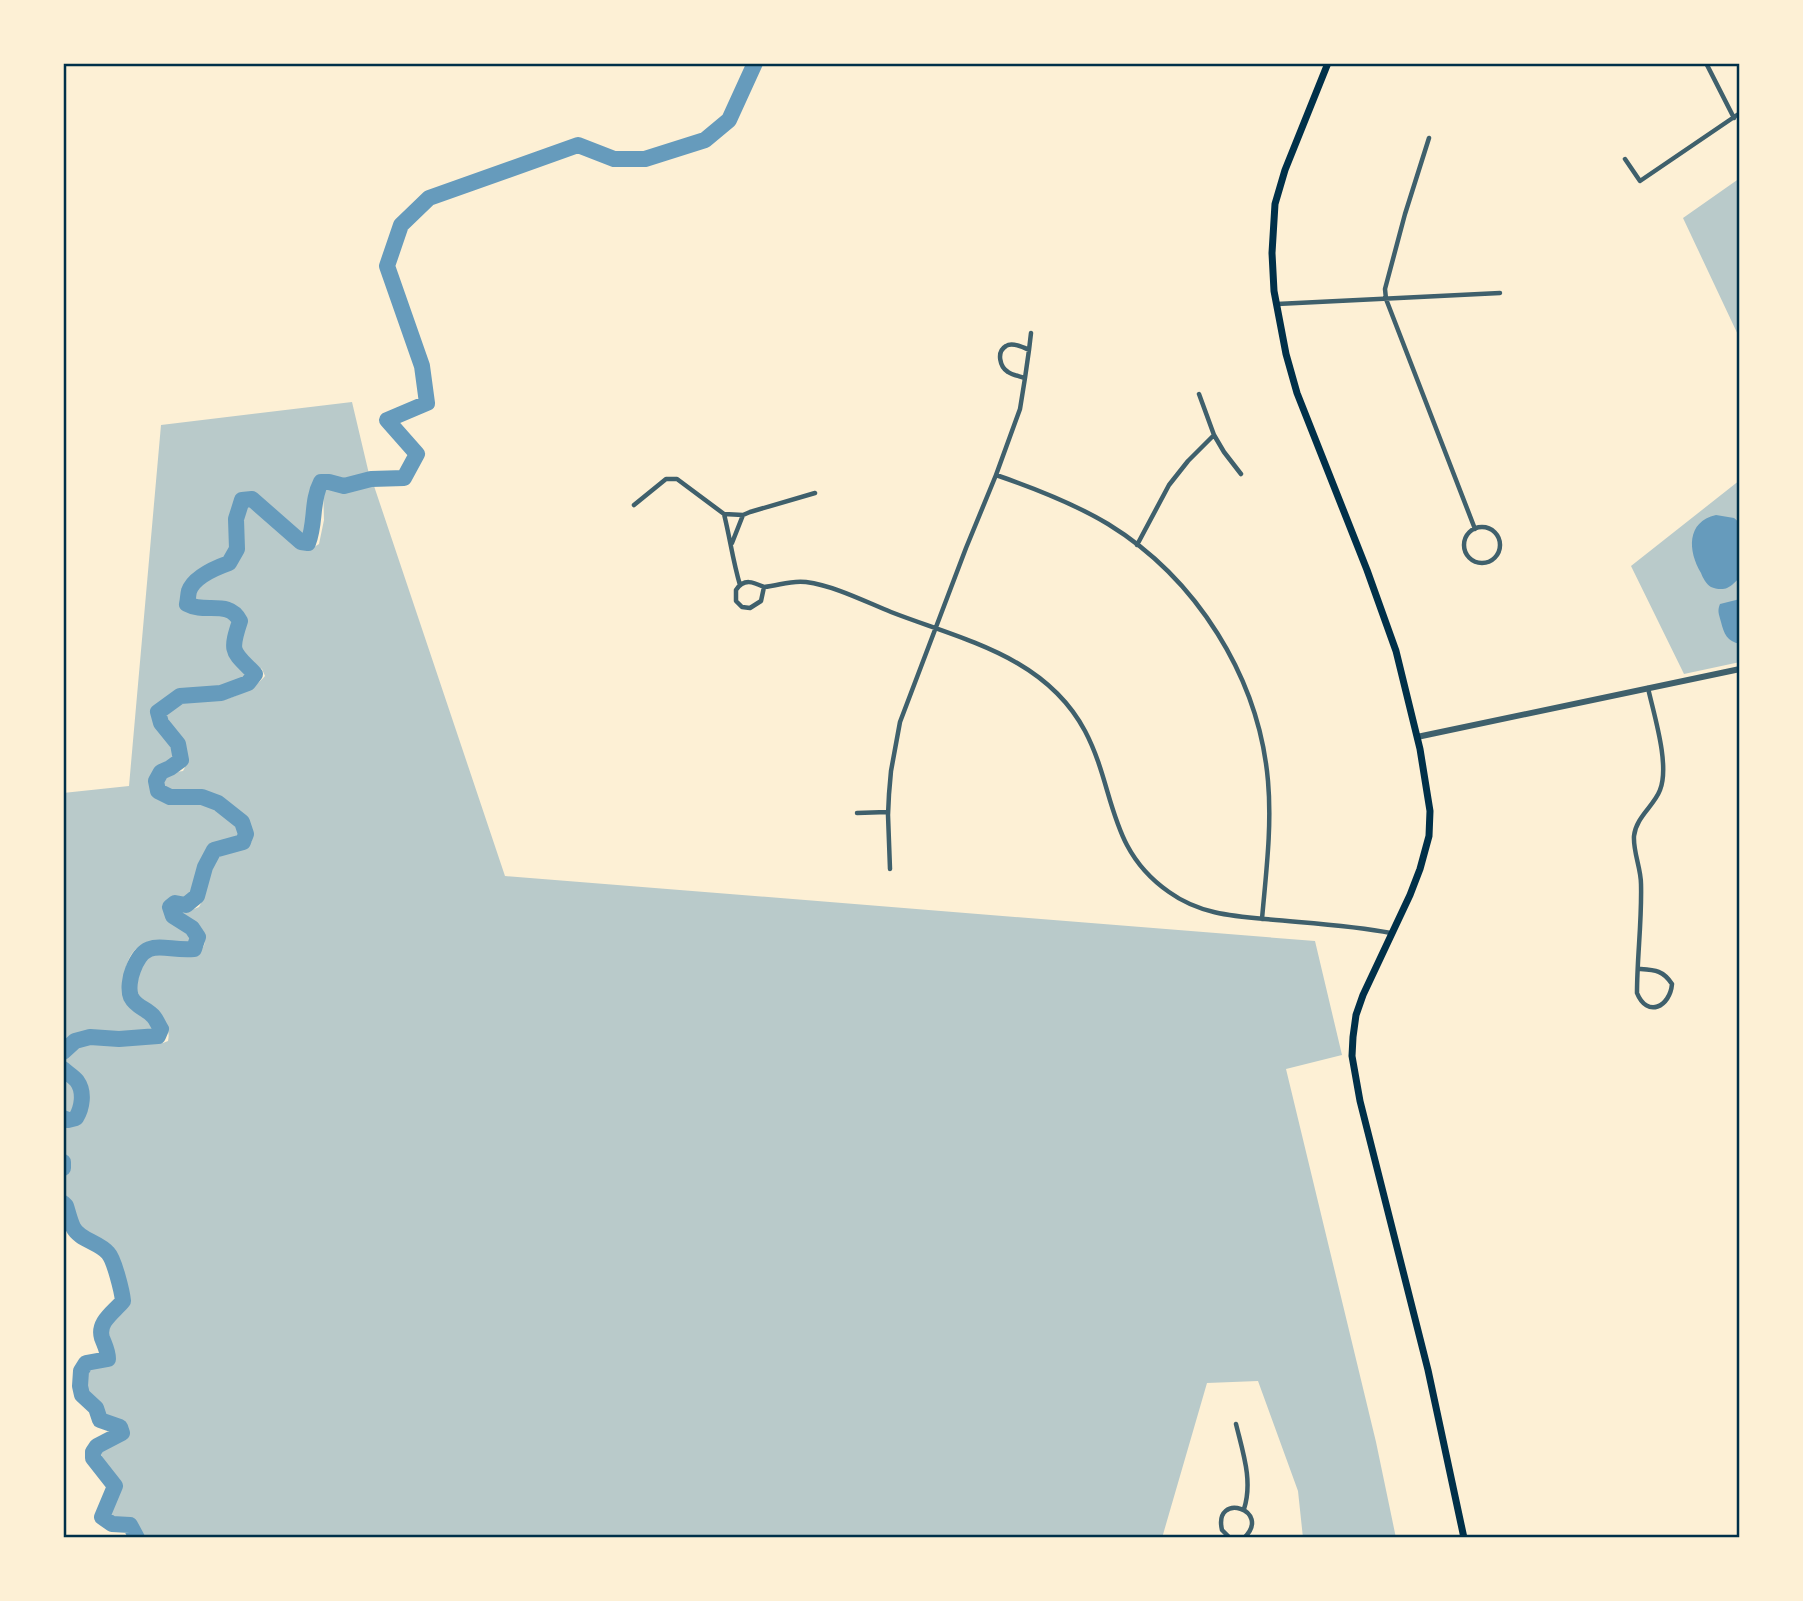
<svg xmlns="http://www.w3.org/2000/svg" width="1803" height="1601" font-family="'DejaVu Sans',sans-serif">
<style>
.green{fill:#b9caca}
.water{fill:#669bbc}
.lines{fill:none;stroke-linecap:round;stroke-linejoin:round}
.river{stroke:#669bbc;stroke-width:16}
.minor{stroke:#3f606c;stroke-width:4.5}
.tertiary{stroke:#3f606c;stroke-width:6}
.secondary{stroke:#003049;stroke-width:7}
.neatline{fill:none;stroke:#003049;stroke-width:2.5}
</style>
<rect width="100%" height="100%" fill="#fdf0d5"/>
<path class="green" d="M 1740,178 L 1740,339 L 1683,218 Z
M 352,402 L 369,474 L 345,481 L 327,477 L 317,480 C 306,496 317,521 304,537 L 257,497 C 224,478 235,540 228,557 C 215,568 170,582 187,608 C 202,613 222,607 235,617 C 237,630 227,644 233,658 C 236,666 245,669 249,675 L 221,688 L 181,689 L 154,707 C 151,724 170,736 175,752 C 170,766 149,767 153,786 C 154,791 158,796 162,799 C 168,802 177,801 184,801 C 204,802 224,806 237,824 C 240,828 242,834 238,839 C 229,848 216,833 205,851 L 192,895 L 186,900 L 174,899 C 152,918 193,921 191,943 C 177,948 162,938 148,943 C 143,945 137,947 134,951 C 124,961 120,993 129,1004 C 138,1014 154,1014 155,1029 L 152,1032 L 144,1034 C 119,1034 81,1027 63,1047 L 63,793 L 129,786 L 161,425 Z
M 1740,480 L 1740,662 L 1684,674 L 1631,566 Z
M 373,483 L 505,876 L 1315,941 L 1342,1055 L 1286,1069 L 1376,1442 L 1396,1538 L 1303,1538 L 1298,1491 L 1258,1381 L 1207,1383 L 1162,1538 L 141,1538 L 138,1526 L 134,1520 C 121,1517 111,1526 104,1509 L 107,1506 L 110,1497 L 117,1494 C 121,1476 103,1467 95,1454 L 110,1443 L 124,1437 L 127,1426 L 123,1421 C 117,1420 111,1421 106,1419 C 100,1416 99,1410 95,1405 C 89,1397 75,1381 86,1369 C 90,1364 106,1366 113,1362 C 116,1347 101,1337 107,1322 C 111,1309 125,1314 129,1297 L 121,1276 L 116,1256 L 107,1247 L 90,1238 L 85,1233 L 75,1220 L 63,1195 L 63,1178 L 68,1171 L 70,1165 L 63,1150 L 63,1122 L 74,1124 C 88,1114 89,1088 78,1075 C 74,1070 69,1068 64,1064 L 63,1058 L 76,1045 L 86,1042 L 120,1043 L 132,1041 L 163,1043 L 168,1041 C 174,1013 135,1009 135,990 C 135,973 144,950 164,950 C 171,950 178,955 185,955 C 197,956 208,948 204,936 C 199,920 177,922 174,907 C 183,905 190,912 199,907 C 203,900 205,894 207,886 C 212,857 220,851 248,847 L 252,841 C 254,822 223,796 205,793 C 194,791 183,796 172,793 C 166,792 163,788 161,782 C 163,771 174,773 183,771 C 195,752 174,734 165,718 L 165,713 C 183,692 193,702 216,701 C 231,700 256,688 265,676 L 262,669 C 250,663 231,655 237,638 C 239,632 242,628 243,622 C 237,595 213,605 195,605 L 191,599 C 191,594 191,593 194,589 C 198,584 216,570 222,569 C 227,567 228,570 233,566 C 242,559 242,519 246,506 L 251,506 L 256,509 L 298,545 L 305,549 L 311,549 L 319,544 L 324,520 L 323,486 L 328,485 L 342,491 Z
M 63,1075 C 76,1084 85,1104 72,1116 L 63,1113 Z"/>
<path class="water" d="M 1716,515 L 1734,518 L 1740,523 L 1740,577 C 1736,581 1732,586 1727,588 C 1723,590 1715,589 1711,587 C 1706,584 1703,578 1701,573 C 1688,551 1686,522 1716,515 Z
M 1740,599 L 1740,644 C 1727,641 1724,634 1721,622 C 1719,614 1717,611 1720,604 Z"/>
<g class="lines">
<path class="river" d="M 63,1052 L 75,1041 L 90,1037 L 119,1039 L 158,1036 L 161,1029 C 158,1025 156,1018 152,1015 C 145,1008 136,1007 131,997 C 128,990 130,977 133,970 C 146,935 165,952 194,949 L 198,937 L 192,928 L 173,916 L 170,907 L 175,903 L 186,905 L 197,896 L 205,867 L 214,850 L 243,842 L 246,834 L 242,822 L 218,803 L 202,797 L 170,797 L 158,791 L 156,781 L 161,772 L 170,768 L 181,760 L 178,744 L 161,723 L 158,712 L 180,696 L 221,693 L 248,683 L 255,674 C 233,651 229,654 240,621 C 229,599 205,614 187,604 C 188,600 188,595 189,591 C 194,577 215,568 229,563 L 237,549 L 236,519 L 242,500 L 252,499 L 301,542 L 308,543 C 316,523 311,501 321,482 L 329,482 L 344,486 L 371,479 L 404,478 L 417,454 L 387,420 L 427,403 L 422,366 L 387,266 L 401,225 L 429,198 L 578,145 L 614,159 L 645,159 L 705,140 L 729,120 L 755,63
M 63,1069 C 67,1073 74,1077 77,1081 C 85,1092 82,1108 76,1118 L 68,1120 L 63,1118
M 63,1162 L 63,1168
M 63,1203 L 66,1206 C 68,1212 70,1221 73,1227 C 79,1240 99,1242 108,1253 C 114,1259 122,1291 123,1301 C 114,1312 97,1322 102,1338 C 105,1346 108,1351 108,1359 L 86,1363 L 81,1371 L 80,1386 L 82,1395 L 96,1408 L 100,1420 L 120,1427 L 122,1433 L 97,1446 L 93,1452 L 93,1458 L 115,1486 L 102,1517 L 112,1524 L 130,1525 L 137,1538"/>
<path class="minor" d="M 1706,63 L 1734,118
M 1429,138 L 1405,214 L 1385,289 L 1386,299 L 1475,529
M 1625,159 L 1640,181 L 1740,113
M 1277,304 L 1500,293
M 1025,378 L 1029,350
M 1199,394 L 1214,435
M 996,475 C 1034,488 1073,503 1108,524 C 1196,578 1259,677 1268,781 C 1272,827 1266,873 1262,919
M 634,505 L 666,479 L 677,479 L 724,514
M 743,515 L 750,512 L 815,493
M1464 545a18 18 0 1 1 36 0a18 18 0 1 1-36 0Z
M 732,543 L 743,515 L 724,514 C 730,538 733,562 740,585
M 1137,545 L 1169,485 L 1188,461 L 1214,435 L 1224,452 L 1241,474
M 764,587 C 753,582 744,578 736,590 L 736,601 L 742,607 L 750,608 L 761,601 L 764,587 C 779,586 789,580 806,582 C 835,586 864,601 891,612 C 963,640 1045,656 1085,731 C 1116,790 1107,849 1169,892 C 1198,913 1230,916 1265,919 C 1306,923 1351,925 1391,933
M 857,813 L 887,812
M 890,869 L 888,815 L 889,794 L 891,771 L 900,722 L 966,548 L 996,475 L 1020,409 L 1025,378 C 1019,376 1012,375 1008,372 C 1000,367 996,352 1006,346 C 1012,342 1023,347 1029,350 L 1031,333
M 1639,969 C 1655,970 1663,970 1672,984 C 1670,1007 1647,1018 1637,993 C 1637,957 1642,921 1641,884 C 1641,868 1633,852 1634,836 C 1636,817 1654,806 1660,790 C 1670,765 1654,715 1648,688
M 1236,1424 C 1243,1453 1253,1481 1244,1509
M 1230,1538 L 1222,1530 C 1213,1491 1273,1510 1244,1538"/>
<path class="tertiary" d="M 1417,737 L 1740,669"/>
<path class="secondary" d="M 1328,63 L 1285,170 L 1275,204 L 1272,253 L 1274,291 L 1286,354 L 1297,393 L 1367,570 L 1396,651 L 1420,749 L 1430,811 L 1429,836 L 1420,869 L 1410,895 L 1363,995 L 1356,1015 L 1353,1037 L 1352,1056 L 1360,1101 L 1428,1370 L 1464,1538"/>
</g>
<rect width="1803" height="1601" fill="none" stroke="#fdf0d5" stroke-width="130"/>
<rect x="65" y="65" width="1673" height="1471" class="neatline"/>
</svg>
